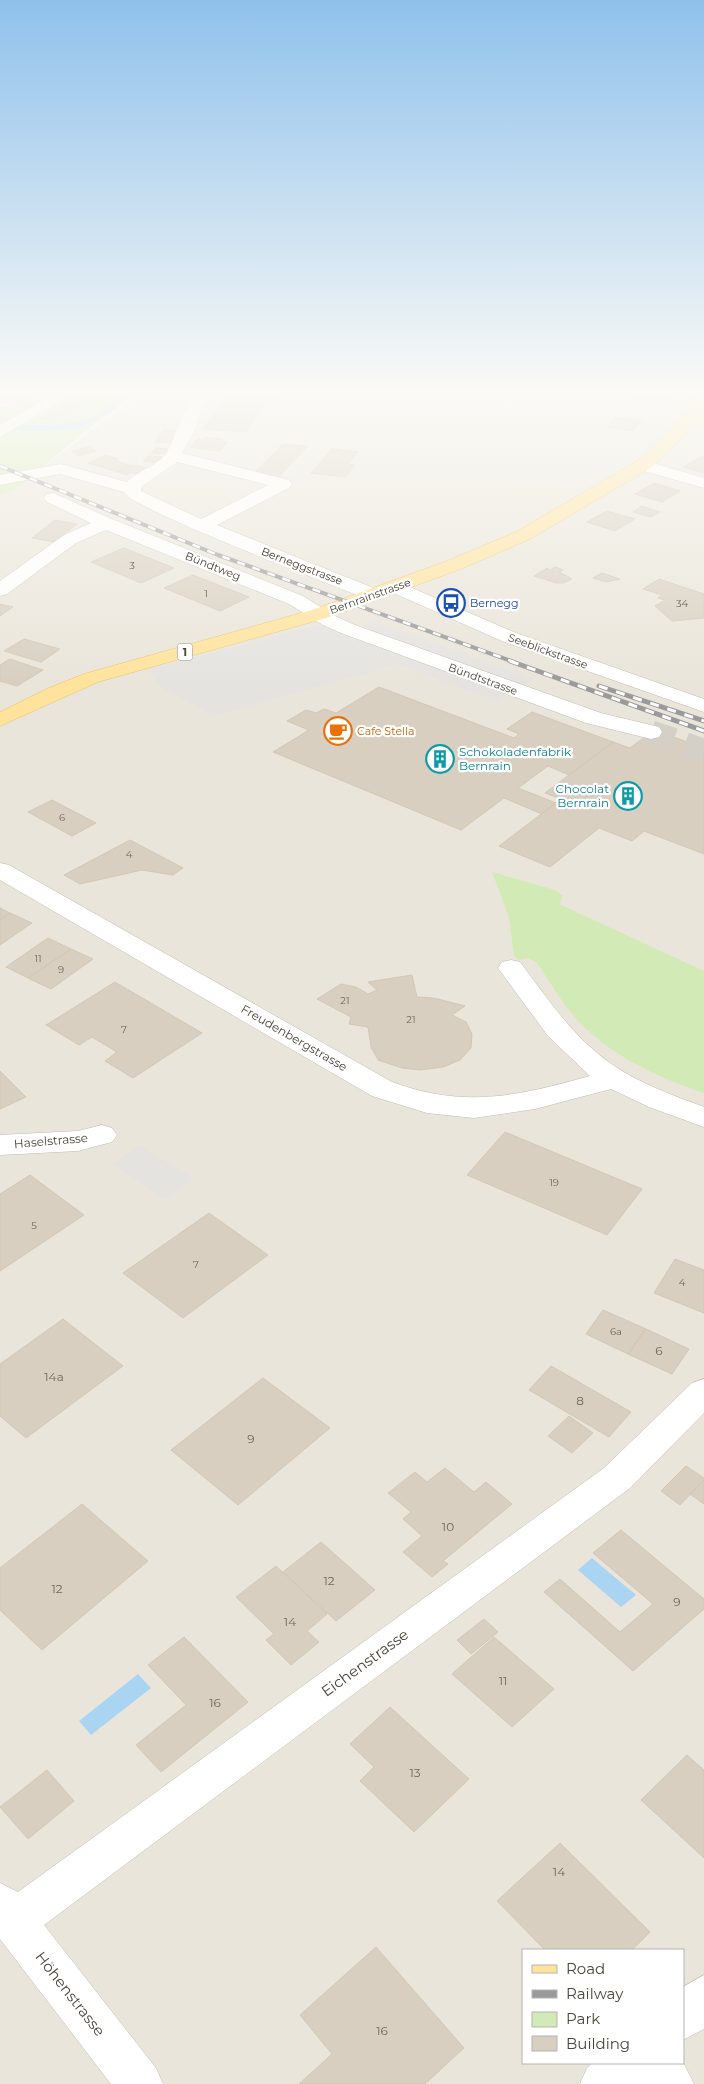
<svg xmlns="http://www.w3.org/2000/svg" width="704" height="2084" font-family="Montserrat,sans-serif">
<style>
.residential{fill:#eae5da;fill-rule:evenodd}
.green{fill:#d2eab5}
.parking{fill:#e5e3e0}
.water{fill:#a9d4f2}
.lines{fill:none;stroke-linecap:round;stroke-linejoin:round}
.stream{stroke:#a9d4f2;stroke-width:5.5}
.building{fill:#d8cfc1;stroke:#d3c7b4}
.minor-tunnel{stroke:#d4d0c8;stroke-width:24;stroke-dasharray:24 12;stroke-linecap:butt}
.minor-casing{stroke:#c2bbae;stroke-width:1}
.major-casing{stroke:#e6c16a;stroke-width:1}
.minor{fill:#fff;fill-rule:evenodd}
.major{fill:#ffe39c;fill-rule:evenodd}
.rail-far1-casing{stroke:#9a9a9a;stroke-width:4}
.rail-casing{stroke:#9a9a9a;stroke-width:5}
.rail-far1{stroke:#fff;stroke-width:2.5;stroke-dasharray:8;stroke-linecap:butt}
.rail{stroke:#fff;stroke-width:3;stroke-dasharray:9;stroke-linecap:butt}
.labels{text-anchor:middle;stroke-width:4.5;stroke-linejoin:round;paint-order:stroke}
.number-label{font-size:10px;fill:#6e675b}
.far-street-label{font-size:11px;fill:#4b4439;stroke:#fff}
.far-transit-label{font-size:11px;fill:#164399;stroke:#fff;text-anchor:start}
.shield{fill:#fff;stroke:#817c74;stroke-width:1}
.shield-label{font-size:11px;font-weight:bold;fill:#4b4439}
.far-food-label{font-size:11px;fill:#c56008;stroke:#fff;text-anchor:start}
.culture-label{font-size:12px;fill:#0d838f;stroke:#fff;text-anchor:start}
.street-label{font-size:12px;fill:#4b4439;stroke:#fff}
.near-number-label{font-size:12px;fill:#6e675b}
.near-street-label{font-size:15px;fill:#4b4439;stroke:#fff}
</style>
<rect width="100%" height="100%" fill="#f6f3ec"/>
<path class="residential" d="M 142,394 L 704,394 L 704,2084 L 0,2084 L 0,491 L 18,485 ZM 523,1950 L 683,1950 L 683,2063 L 523,2063 Z"/>
<path class="green" d="M 70,394 L 130,394 L 16,489 L 0,494 L 0,407 Z
M 492,872 L 555,890 L 563,896 L 559,904 L 704,971 L 704,1093 C 656,1077 605,1053 572,1014 C 559,998 549,980 537,963 L 528,958 L 519,960 L 514,956 L 509,917 Z"/>
<path class="parking" d="M 373,621 L 533,679 L 497,701 L 397,664 L 214,716 L 161,688 L 149,669 L 318,625 L 346,636 Z
M 140,1145 L 194,1179 L 165,1200 L 112,1164 Z"/>
<path class="water" d="M 592,1558 L 636,1595 L 621,1607 L 578,1570 Z
M 138,1674 L 151,1688 L 91,1735 L 79,1721 Z"/>
<g class="lines">
<path class="stream" d="M 0,428 C 32,426 72,433 100,416 C 110,410 118,401 128,394"/>
</g>
<path class="building" d="M 0,394 L 32,394 L 37,395 L 24,405 L 0,402 Z
M 228,394 L 276,394 L 271,401 L 266,401 L 246,432 L 203,429 Z
M 642,394 L 661,394 L 674,397 L 663,404 L 635,398 Z
M 72,402 L 86,404 L 55,422 L 40,418 Z
M 616,417 L 642,421 L 632,431 L 607,427 Z
M 164,429 L 181,430 L 172,443 L 155,442 Z
M 206,437 L 223,439 L 221,442 L 227,442 L 220,451 L 190,447 L 198,439 L 203,440 Z
M 283,444 L 308,446 L 278,477 L 254,473 Z
M 89,447 L 96,451 L 78,456 L 72,451 Z
M 156,448 L 170,449 L 165,454 L 151,453 Z
M 332,449 L 358,452 L 348,464 L 355,465 L 345,477 L 311,473 Z
M 106,455 L 118,459 L 115,460 L 132,466 L 118,472 L 88,463 Z
M 148,456 L 162,457 L 157,463 L 143,461 Z
M 701,457 L 704,457 L 704,473 L 683,467 Z
M 134,465 L 147,468 L 136,474 L 131,472 L 126,475 L 118,472 Z
M 654,483 L 680,491 L 662,502 L 635,494 Z
M 642,506 L 660,512 L 651,517 L 633,512 Z
M 607,511 L 635,519 L 615,531 L 587,522 Z
M 55,520 L 77,524 L 55,542 L 32,538 Z
M 124,548 L 174,568 L 141,583 L 91,562 Z
M 555,567 L 563,570 L 559,572 L 572,579 L 563,583 L 556,583 L 534,576 L 547,568 L 550,570 Z
M 602,573 L 620,579 L 606,582 L 593,578 Z
M 193,575 L 249,597 L 220,611 L 164,588 Z
M 659,579 L 704,594 L 704,618 L 672,621 L 655,606 L 665,600 L 658,598 L 662,595 L 643,589 Z
M 0,604 L 13,607 L 0,616 Z
M 24,639 L 60,649 L 41,662 L 4,651 Z
M 10,659 L 43,670 L 17,686 L 0,681 L 0,665 Z
M 379,687 L 514,738 L 519,734 L 507,729 L 532,712 L 613,742 L 569,775 L 548,766 L 518,788 L 556,803 L 542,814 L 504,798 L 461,830 L 273,752 L 309,730 L 287,721 L 306,710 L 316,713 L 324,709 L 336,713 Z
M 654,730 L 704,748 L 704,854 L 644,831 L 632,841 L 599,828 L 550,867 L 499,846 L 561,799 L 545,793 L 613,742 L 630,748 Z
M 52,800 L 96,823 L 72,836 L 28,812 Z
M 130,840 L 183,868 L 173,875 L 142,870 L 80,884 L 64,875 Z
M 0,908 L 10,913 L 0,920 Z
M 10,913 L 32,923 L 0,945 L 0,920 Z
M 48,938 L 71,949 L 28,978 L 6,967 Z
M 71,949 L 93,959 L 51,989 L 28,978 Z
M 412,975 L 417,997 L 434,998 L 465,1006 L 452,1015 L 466,1022 L 472,1034 L 471,1048 L 460,1060 L 443,1067 L 420,1070 L 402,1068 L 378,1060 L 371,1047 L 368,1027 L 349,1024 L 351,1017 L 317,999 L 341,984 L 356,987 L 368,994 L 377,990 L 368,982 Z
M 115,982 L 202,1033 L 133,1078 L 105,1061 L 117,1052 L 92,1037 L 79,1045 L 46,1025 Z
M 0,1071 L 26,1097 L 0,1109 Z
M 505,1132 L 642,1189 L 607,1235 L 467,1175 Z
M 30,1175 L 84,1215 L 0,1271 L 0,1194 Z
M 209,1213 L 268,1255 L 183,1318 L 123,1273 Z
M 675,1259 L 704,1270 L 704,1313 L 654,1293 Z
M 603,1310 L 646,1329 L 628,1354 L 586,1334 Z
M 63,1319 L 123,1366 L 26,1438 L 0,1416 L 0,1364 Z
M 646,1329 L 689,1349 L 672,1374 L 628,1354 Z
M 551,1366 L 631,1412 L 609,1437 L 529,1390 Z
M 263,1378 L 330,1428 L 238,1505 L 171,1450 Z
M 569,1416 L 593,1433 L 572,1453 L 548,1436 Z
M 686,1466 L 704,1478 L 704,1480 L 680,1505 L 661,1491 Z
M 445,1468 L 474,1492 L 486,1482 L 512,1504 L 443,1561 L 448,1564 L 432,1577 L 403,1552 L 422,1536 L 403,1519 L 411,1512 L 388,1493 L 415,1472 L 427,1482 Z
M 704,1480 L 704,1504 L 690,1494 Z
M 82,1504 L 148,1561 L 42,1650 L 0,1610 L 0,1568 Z
M 621,1530 L 704,1599 L 704,1609 L 633,1671 L 544,1592 L 560,1579 L 620,1632 L 653,1604 L 593,1553 Z
M 321,1542 L 375,1590 L 336,1621 L 283,1572 Z
M 276,1566 L 327,1614 L 307,1631 L 319,1642 L 291,1665 L 266,1640 L 274,1634 L 236,1597 Z
M 484,1619 L 498,1632 L 471,1654 L 457,1640 Z
M 184,1637 L 248,1702 L 161,1772 L 136,1745 L 186,1705 L 148,1665 Z
M 494,1637 L 554,1689 L 512,1727 L 452,1674 Z
M 390,1707 L 469,1779 L 414,1832 L 360,1781 L 374,1767 L 350,1744 Z
M 687,1755 L 704,1770 L 704,1858 L 641,1800 Z
M 47,1770 L 74,1801 L 28,1839 L 0,1807 Z
M 560,1843 L 650,1932 L 632,1950 L 545,1950 L 497,1901 Z
M 376,1947 L 464,2048 L 425,2084 L 299,2084 L 332,2054 L 300,2015 Z"/>
<g class="lines">
<path class="minor-tunnel" d="M 651,732 L 704,751"/>
<defs>
<path id="minor" d="M 55,394 L 74,394 L 0,437 L 0,425 Z
M 199,394 L 216,394 L 203,406 L 194,432 L 182,453 L 289,480 L 292,484 L 289,488 L 217,525 L 381,591 L 384,595 L 381,599 L 367,599 C 336,586 131,509 124,492 L 60,474 L 0,485 L 0,475 L 61,464 L 127,482 C 135,473 160,463 165,455 C 178,435 180,409 199,394 ZM 177,462 L 268,485 L 201,519 L 141,491 L 142,486 Z
M 688,394 L 704,394 L 704,401 L 690,397 Z
M 643,460 L 704,478 L 704,488 L 637,469 L 635,465 L 637,461 Z
M 53,493 L 112,519 L 303,596 L 337,617 L 355,625 L 601,713 L 659,727 L 662,732 L 659,737 L 651,739 L 586,723 L 341,633 L 323,625 L 289,604 L 106,530 L 76,543 L 7,594 L 0,596 L 0,581 L 64,535 L 91,523 L 47,502 L 44,498 L 47,494 Z
M 396,581 L 516,633 L 704,699 L 704,712 L 502,641 L 389,591 L 386,587 L 389,583 Z
M 0,863 L 9,865 L 392,1082 C 466,1109 517,1096 590,1076 L 548,1036 L 498,968 L 502,962 L 511,960 L 520,962 C 547,998 573,1037 610,1063 C 638,1083 672,1095 704,1107 L 704,1127 L 649,1107 L 611,1089 L 535,1109 L 474,1118 L 427,1113 L 372,1096 L 0,880 Z
M 102,1125 L 112,1128 L 117,1135 L 112,1142 L 78,1151 L 0,1155 L 0,1135 L 78,1131 Z
M 704,1379 L 704,1413 L 630,1488 L 44,1925 L 156,2068 L 163,2084 L 111,2084 L 0,1939 L 0,1883 L 18,1892 L 604,1468 L 692,1383 Z
M 704,1975 L 704,2029 L 683,2040 L 683,1987 Z
M 683,2062 L 694,2084 L 580,2084 L 587,2068 L 592,2063 Z"/>
<path id="major" d="M 704,397 L 704,412 L 670,451 L 649,469 L 530,539 L 461,569 L 326,618 L 98,682 L 0,726 L 0,712 L 49,688 L 84,674 L 312,610 L 447,561 L 518,531 L 637,461 L 658,443 L 698,399 Z"/>
</defs>
<use href="#minor" class="minor-casing"/>
<use href="#major" class="major-casing"/>
<use href="#minor" class="minor"/>
<use href="#major" class="major"/>
<defs>
<path id="rail-far1" d="M 0,466 L 218,555 L 514,662"/>
<path id="rail" d="M 510,661 L 704,731
M 599,686 L 704,721"/>
</defs>
<use href="#rail-far1" class="rail-far1-casing"/>
<use href="#rail" class="rail-casing"/>
<use href="#rail-far1" class="rail-far1"/>
<use href="#rail" class="rail"/>
</g>
<linearGradient id="sky" x2="0" y2="1"><stop stop-color="#8fc1ec"/><stop offset="0.57" stop-color="#fbfaf6"/><stop offset="1" stop-color="#fbfaf6" stop-opacity="0"/></linearGradient>
<rect width="704" height="686" fill="url(#sky)"/>
<defs>
<symbol id="bus-ring" viewBox="-11 -11 22 22"><circle r="9.5" fill="#fff" stroke="#1a4fb4" stroke-width="1.5"/><path d="M-5-6H5V4H4V6H2V4H-2V6H-4V4H-5ZM-3.5-4V0h7V-4ZM-3.5 1.2v1.5H-2V1.2ZM2 1.2v1.5H3.5V1.2Z" fill="#1a4fb4"/></symbol>
<symbol id="cafe-ring" viewBox="-11 -11 22 22"><circle r="9.5" fill="#fff" stroke="#e8710a" stroke-width="1.5"/><path d="M-5.5-4.5H6V0H3Q3 3.5 0 3.5H-2.5Q-5.5 3.5-5.5 0ZM3-3.2v2h1.7v-2ZM-6 4.5H4V6H-6Z" fill="#e8710a"/></symbol>
<symbol id="building-ring" viewBox="-11 -11 22 22"><circle r="9.5" fill="#fff" stroke="#0f9aa8" stroke-width="1.5"/><path d="M-4-6H4V6H1V3H-1V6H-4ZM-2.5-4.3h1.7v1.8h-1.7ZM.8-4.3h1.7v1.8H.8ZM-2.5-1h1.7V.8h-1.7ZM.8-1h1.7V.8H.8Z" fill="#0f9aa8"/></symbol>
</defs>
<g fill-rule="evenodd">
<use href="#bus-ring" x="435" y="587" width="32" height="32"/>
<use href="#cafe-ring" x="322" y="715" width="32" height="32"/>
<use href="#building-ring" x="424" y="743" width="32" height="32"/>
<use href="#building-ring" x="612" y="780" width="32" height="32"/>
</g>
<g class="labels">
<g class="number-label">
<text x="132" y="569">3</text>
<text x="206" y="597">1</text>
<text x="682" y="607">34</text>
<text x="62" y="821">6</text>
<text x="129" y="858">4</text>
<text x="38" y="962">11</text>
<text x="61" y="973">9</text>
<text x="345" y="1004">21</text>
<text x="411" y="1023">21</text>
<text x="124" y="1033">7</text>
<text x="554" y="1186">19</text>
<text x="34" y="1229">5</text>
<text x="196" y="1268">7</text>
<text x="682" y="1286">4</text>
<text x="616" y="1335">6a</text>
</g>
<g class="far-street-label">
<text transform="translate(213 566) rotate(22)" y="4">Bündtweg</text>
<text transform="translate(302 566) rotate(21)" y="4">Berneggstrasse</text>
<text transform="translate(370 596) rotate(-20)" y="4">Bernrainstrasse</text>
<text transform="translate(548 651) rotate(20)" y="4">Seeblickstrasse</text>
<text transform="translate(483 679) rotate(20)" y="4">Bündtstrasse</text>
</g>
<g class="far-transit-label">
<text x="470" y="607">Bernegg</text>
</g>
<rect class="shield" x="177.5" y="643.5" width="15" height="17" rx="4"/>
<g class="shield-label">
<text x="185" y="656">1</text>
</g>
<g class="far-food-label">
<text x="357" y="735">Cafe Stella</text>
</g>
<g class="culture-label">
<text x="459" y="756">Schokoladenfabrik<tspan x="459" dy="14">Bernrain</tspan></text>
<text x="609" y="793" text-anchor="end">Chocolat<tspan x="609" dy="14">Bernrain</tspan></text>
</g>
<g class="street-label">
<text transform="translate(294 1038) rotate(30)" y="4">Freudenbergstrasse</text>
<text transform="translate(51 1141) rotate(-5)" y="4">Haselstrasse</text>
</g>
<g class="near-number-label">
<text x="659" y="1355">6</text>
<text x="54" y="1381">14a</text>
<text x="580" y="1405">8</text>
<text x="251" y="1443">9</text>
<text x="448" y="1531">10</text>
<text x="329" y="1585">12</text>
<text x="57" y="1593">12</text>
<text x="677" y="1606">9</text>
<text x="290" y="1626">14</text>
<text x="503" y="1685">11</text>
<text x="215" y="1707">16</text>
<text x="415" y="1777">13</text>
<text x="559" y="1876">14</text>
<text x="382" y="2035">16</text>
</g>
<g class="near-street-label">
<text transform="translate(365 1663) rotate(-36)" y="5">Eichenstrasse</text>
<text transform="translate(70 1994) rotate(52)" y="5">Höhenstrasse</text>
</g>
</g>
<rect x="522" y="1949" width="162" height="115" fill="#ffffff" stroke="#b7b4b0"/>
<rect x="532" y="1965" width="25" height="8" fill="#ffe39c" stroke="#b7b4b0"/>
<text x="566" y="1974" font-size="15" fill="#4b4439">Road</text>
<rect x="532" y="1990" width="25" height="8" fill="#9a9a9a" stroke="#b7b4b0"/>
<text x="566" y="1999" font-size="15" fill="#4b4439">Railway</text>
<rect x="532" y="2012" width="25" height="15" fill="#d2eab5" stroke="#b7b4b0"/>
<text x="566" y="2024" font-size="15" fill="#4b4439">Park</text>
<rect x="532" y="2036" width="25" height="15" fill="#d8cfc1" stroke="#b7b4b0"/>
<text x="566" y="2049" font-size="15" fill="#4b4439">Building</text>
</svg>
